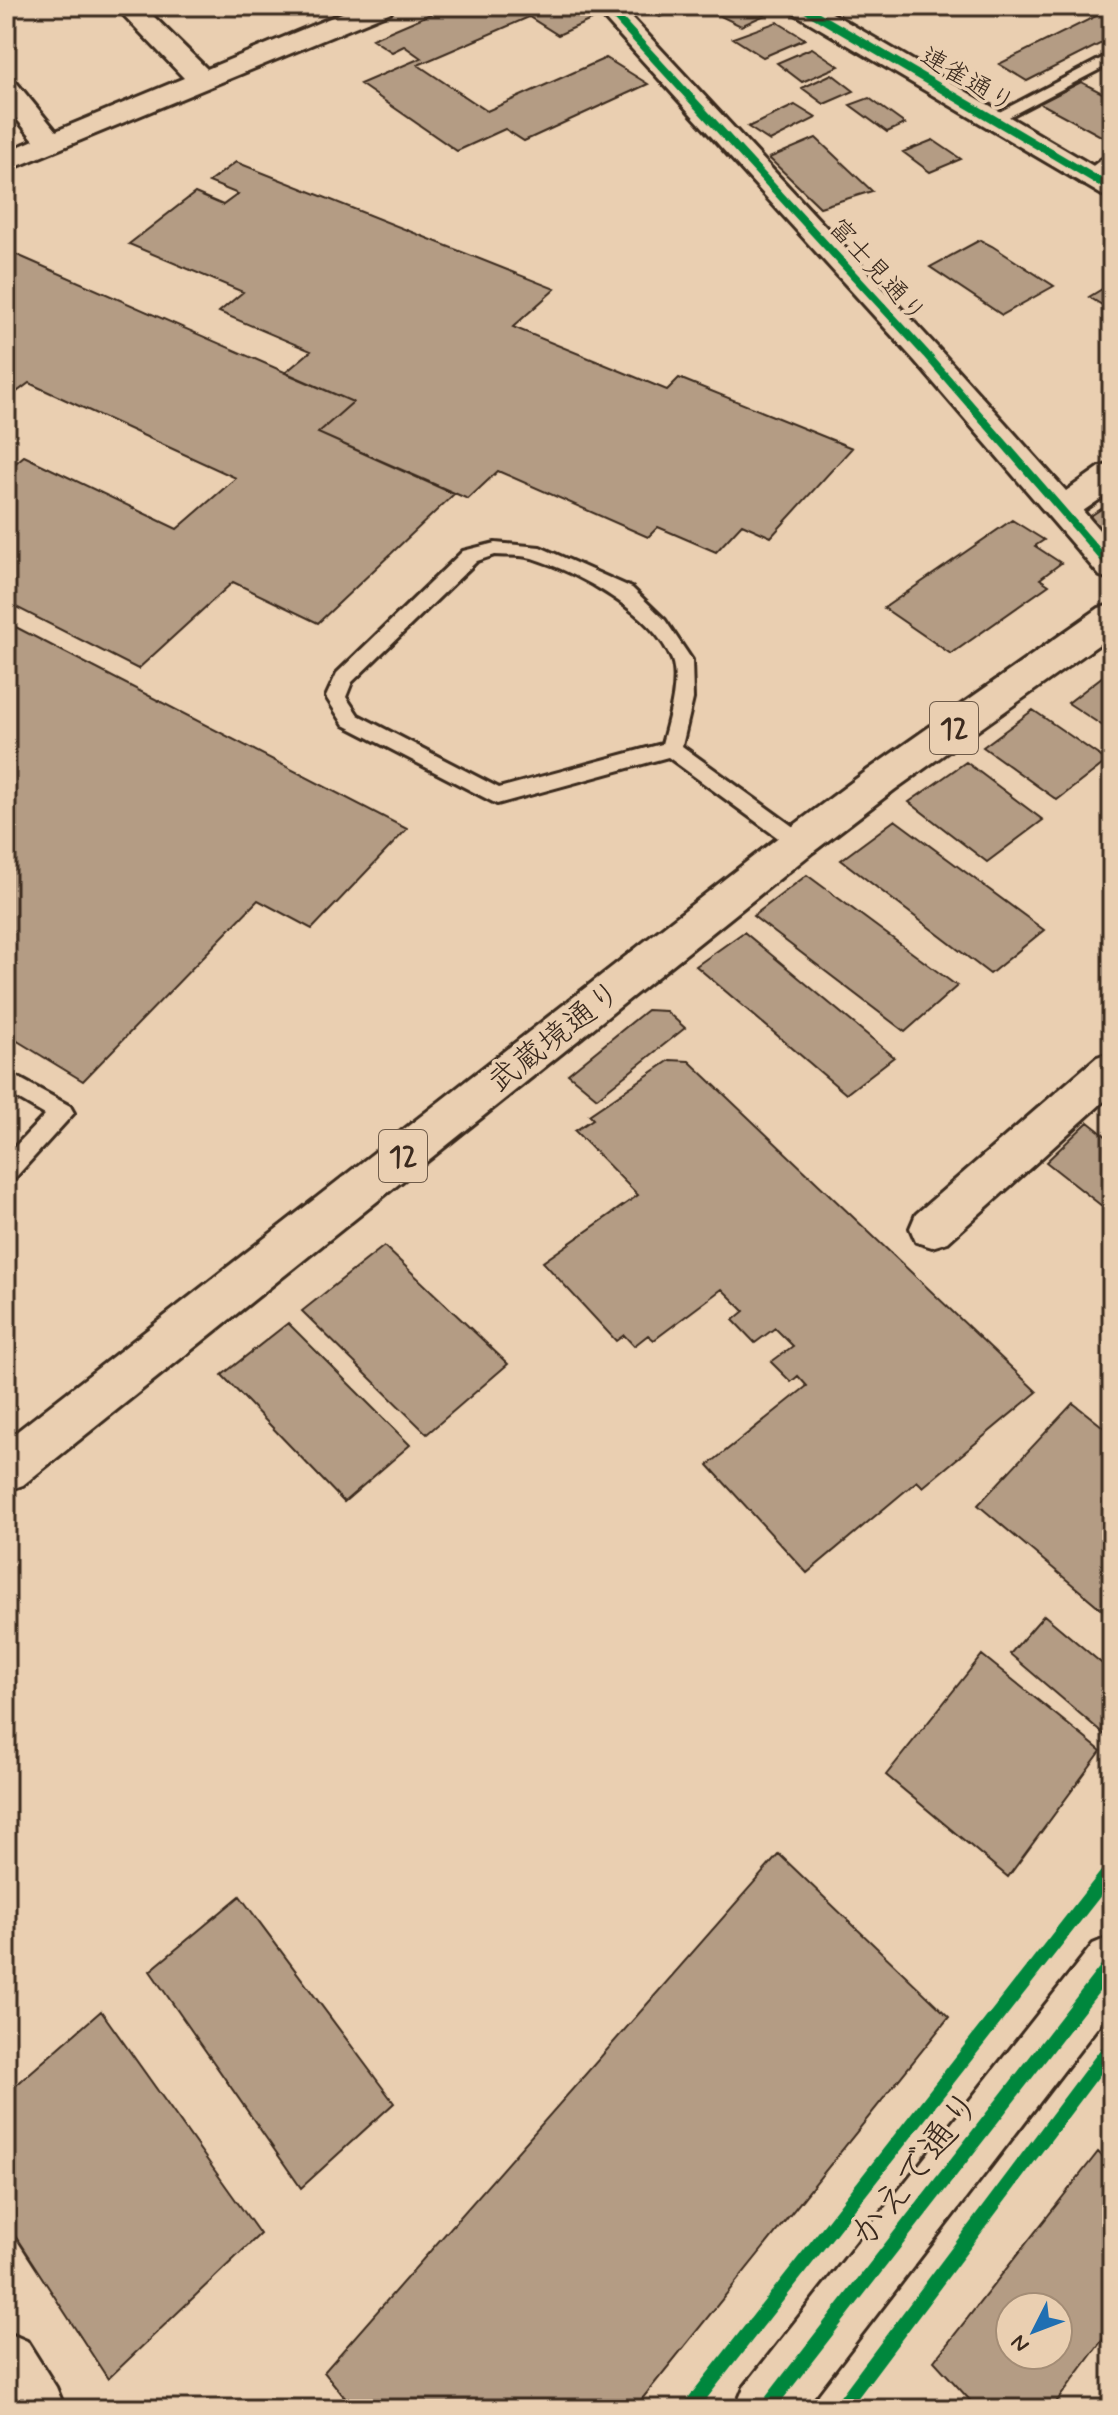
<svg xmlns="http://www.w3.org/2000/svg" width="1118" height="2415" font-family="Mynerve,'Klee One',sans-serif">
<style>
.building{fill:#b49c84;stroke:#3b2a1e;stroke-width:2;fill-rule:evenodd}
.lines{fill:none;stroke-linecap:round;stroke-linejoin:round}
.service-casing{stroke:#3b2a1e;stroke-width:6}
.minor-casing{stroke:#3b2a1e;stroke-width:6}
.tertiary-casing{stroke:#3b2a1e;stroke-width:6}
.primary-casing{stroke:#3b2a1e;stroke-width:6}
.service{fill:#eacfb1;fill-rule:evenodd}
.minor{fill:#eacfb1;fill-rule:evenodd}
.tertiary{fill:#eacfb1;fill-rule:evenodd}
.primary{fill:#eacfb1;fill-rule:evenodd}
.cycleway-far1-casing{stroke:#eacfb1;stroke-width:11}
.cycleway-casing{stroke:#eacfb1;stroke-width:20}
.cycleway-far1{stroke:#00873e;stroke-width:8}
.cycleway{stroke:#00873e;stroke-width:15}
.labels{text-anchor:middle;stroke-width:7;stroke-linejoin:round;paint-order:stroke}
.far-street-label{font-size:26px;fill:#3b2a1e;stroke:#eacfb1}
.shield{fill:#eacfb1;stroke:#705c4a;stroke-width:2}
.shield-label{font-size:30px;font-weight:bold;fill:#3b2a1e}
.street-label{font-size:32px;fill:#3b2a1e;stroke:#eacfb1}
.near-street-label{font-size:38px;fill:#3b2a1e;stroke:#eacfb1}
</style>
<rect width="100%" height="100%" fill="#eacfb1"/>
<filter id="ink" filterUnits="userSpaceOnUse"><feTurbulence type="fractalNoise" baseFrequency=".0125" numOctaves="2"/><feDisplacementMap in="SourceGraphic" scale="16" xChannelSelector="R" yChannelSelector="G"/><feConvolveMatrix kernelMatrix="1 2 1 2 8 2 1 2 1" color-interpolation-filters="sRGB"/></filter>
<g filter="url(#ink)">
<path class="building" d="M 449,6 L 572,6 L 593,19 L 558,35 L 529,17 L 418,65 L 487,111 L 606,58 L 648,84 L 524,141 L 505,129 L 457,151 L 360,84 L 421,58 L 404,46 L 392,52 L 372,39 Z
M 640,6 L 684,6 L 660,17 Z
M 758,6 L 769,13 L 741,26 L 702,7 Z
M 1112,8 L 1112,38 L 1027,81 L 999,64 Z
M 777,22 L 805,39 L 763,57 L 733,38 Z
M 812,48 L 839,66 L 802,82 L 777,63 Z
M 832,74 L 854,91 L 824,104 L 802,88 Z
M 1081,82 L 1112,98 L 1112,142 L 1040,103 Z
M 869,98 L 905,124 L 887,132 L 850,105 Z
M 795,105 L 816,118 L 770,141 L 748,127 Z
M 816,138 L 872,191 L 820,207 L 769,158 Z
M 933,140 L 961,159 L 930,172 L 903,152 Z
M 236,162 L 555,289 L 513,327 L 667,390 L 679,378 L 852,448 L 771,537 L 742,524 L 716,552 L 658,527 L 648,537 L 498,471 L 468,499 L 318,433 L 353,402 L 285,373 L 311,351 L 219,312 L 243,292 L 129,244 L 195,193 L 223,205 L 238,194 L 209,182 Z
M 980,240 L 992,246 L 1054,286 L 1002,315 L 930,267 Z
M 15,254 L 353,402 L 318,433 L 454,494 L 318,623 L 233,582 L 138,669 L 6,602 L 6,471 L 24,456 L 177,529 L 236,478 L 29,383 L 6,400 L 6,383 L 14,377 L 6,374 L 6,260 Z
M 1112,283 L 1112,311 L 1089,297 Z
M 1112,502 L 1112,545 L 1089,517 Z
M 1012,520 L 1044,540 L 1035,546 L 1061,563 L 1040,579 L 1049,585 L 951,654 L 884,608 Z
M 6,622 L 407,829 L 312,929 L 258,900 L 83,1081 L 6,1034 Z
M 1112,669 L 1112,732 L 1068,703 Z
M 1033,710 L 1107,761 L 1057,800 L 983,747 Z
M 966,762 L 1043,820 L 987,862 L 909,802 Z
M 895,820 L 1044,930 L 990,974 L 841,860 Z
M 807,875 L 957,986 L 905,1032 L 753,916 Z
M 744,932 L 894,1057 L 846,1094 L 696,966 Z
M 647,1010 L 666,1011 L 685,1028 L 597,1098 L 568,1074 Z
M 670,1060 L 689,1061 L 1037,1392 L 923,1487 L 917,1481 L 807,1573 L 708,1465 L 807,1386 L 798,1376 L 791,1382 L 771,1362 L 793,1346 L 775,1328 L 755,1343 L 733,1320 L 744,1311 L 722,1289 L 654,1340 L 648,1335 L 634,1346 L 624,1335 L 616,1341 L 543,1262 L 638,1195 L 575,1131 L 593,1119 L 589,1115 Z
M 1088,1122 L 1112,1141 L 1112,1214 L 1046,1162 Z
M 384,1246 L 508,1364 L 427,1434 L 302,1311 Z
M 288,1323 L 410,1445 L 344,1502 L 222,1375 Z
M 1073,1403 L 1112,1434 L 1112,1618 L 978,1505 Z
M 1044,1615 L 1112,1672 L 1112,1741 L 1010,1654 Z
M 982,1655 L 1101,1751 L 1008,1877 L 886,1775 Z
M 779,1854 L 949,2017 L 634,2409 L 354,2409 L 324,2372 Z
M 240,1896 L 394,2103 L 301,2188 L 150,1971 Z
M 101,2011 L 260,2234 L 108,2379 L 6,2222 L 6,2094 Z
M 1098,2152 L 1112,2166 L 1112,2327 L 1051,2409 L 978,2409 L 934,2361 ZM 1010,2307 L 1058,2307 L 1058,2355 L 1010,2355 Z"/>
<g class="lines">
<defs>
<path id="service" d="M 1112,53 L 1112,63 L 999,122 L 994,124 L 986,119 Z
M 495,543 L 540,547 L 632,588 L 665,620 L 692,660 L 693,699 L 682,746 L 806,836 L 810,842 L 806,848 L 792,848 L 668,757 L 497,804 L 344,725 L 326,697 L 337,673 L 463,551 ZM 495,555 C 507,556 521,555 532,558 C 577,572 654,613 672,660 C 680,682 668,721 662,744 L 499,788 L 358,715 L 346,697 L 352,682 L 477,561 Z
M 6,1071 L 70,1106 L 74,1113 L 14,1179 L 6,1182 L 6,1156 L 45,1115 L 6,1092 Z"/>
<path id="minor" d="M 115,6 L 143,6 L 207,69 L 359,6 L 395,6 L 391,12 L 6,171 L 6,152 L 34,140 L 6,106 L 6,80 L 16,82 L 56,131 L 184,78 Z
M 593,6 L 621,6 L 937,347 L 1066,491 L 1100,467 L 1112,464 L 1112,491 L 1083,511 L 1112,545 L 1112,580 L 1100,576 L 915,361 Z
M 1112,156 L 1112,178 L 1092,187 L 1082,184 L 1077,178 L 1102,159 Z
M 1112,1052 L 1112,1094 L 948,1242 L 932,1247 L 916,1242 L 910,1228 L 916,1214 L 1097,1057 Z"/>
<path id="tertiary" d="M 1112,1936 L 1112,2008 L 804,2409 L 735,2409 L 744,2387 L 1093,1944 Z
M 6,2332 L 27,2341 L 56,2387 L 65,2409 L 6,2409 Z"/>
<path id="primary" d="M 788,6 L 820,6 L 1112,177 L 1112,198 L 1102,195 L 792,12 Z
M 1112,605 L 1112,635 L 894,790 L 813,852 L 23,1485 L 6,1491 L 6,1440 L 785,832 L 868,770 L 1099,608 Z"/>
</defs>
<use href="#service" class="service-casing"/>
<use href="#minor" class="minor-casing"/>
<use href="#tertiary" class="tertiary-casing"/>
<use href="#primary" class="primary-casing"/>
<use href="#service" class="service"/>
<use href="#minor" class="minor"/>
<use href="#tertiary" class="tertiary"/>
<use href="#primary" class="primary"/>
<defs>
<path id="cycleway-far1" d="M 606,6 L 926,354 L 1112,568
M 801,6 L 1112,189"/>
<path id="cycleway" d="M 689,2409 L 1112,1869
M 766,2409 L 1112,1963
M 840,2409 L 1112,2046"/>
</defs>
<use href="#cycleway-far1" class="cycleway-far1-casing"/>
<use href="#cycleway" class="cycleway-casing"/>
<use href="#cycleway-far1" class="cycleway-far1"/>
<use href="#cycleway" class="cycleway"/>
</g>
</g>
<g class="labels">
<g class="far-street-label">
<text transform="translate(968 79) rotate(30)" y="9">連雀通り</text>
<text transform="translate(878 270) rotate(48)" y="9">富士見通り</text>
</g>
<g class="shield">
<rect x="930" y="702" width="48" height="52" rx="6"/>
<rect x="379" y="1130" width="48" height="52" rx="6"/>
</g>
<g class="shield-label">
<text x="954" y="738">12</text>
<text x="403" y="1166">12</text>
</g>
<g class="street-label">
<text transform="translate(554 1036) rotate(-38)" y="11">武蔵境通り</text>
</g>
<g class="near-street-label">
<text transform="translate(915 2168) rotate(-52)" y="13">かえで通り</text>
</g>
</g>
<rect width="1118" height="2415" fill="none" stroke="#eacfb1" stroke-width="32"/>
<rect x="16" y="16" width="1086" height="2383" fill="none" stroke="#3b2a1e" stroke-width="3" filter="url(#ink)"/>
<g transform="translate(1034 2331) rotate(228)"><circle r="38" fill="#eacfb1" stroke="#a48d76" stroke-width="2"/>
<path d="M0-6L14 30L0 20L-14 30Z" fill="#1f6fb2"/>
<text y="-12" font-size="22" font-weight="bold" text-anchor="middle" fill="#3b2a1e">N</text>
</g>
</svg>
